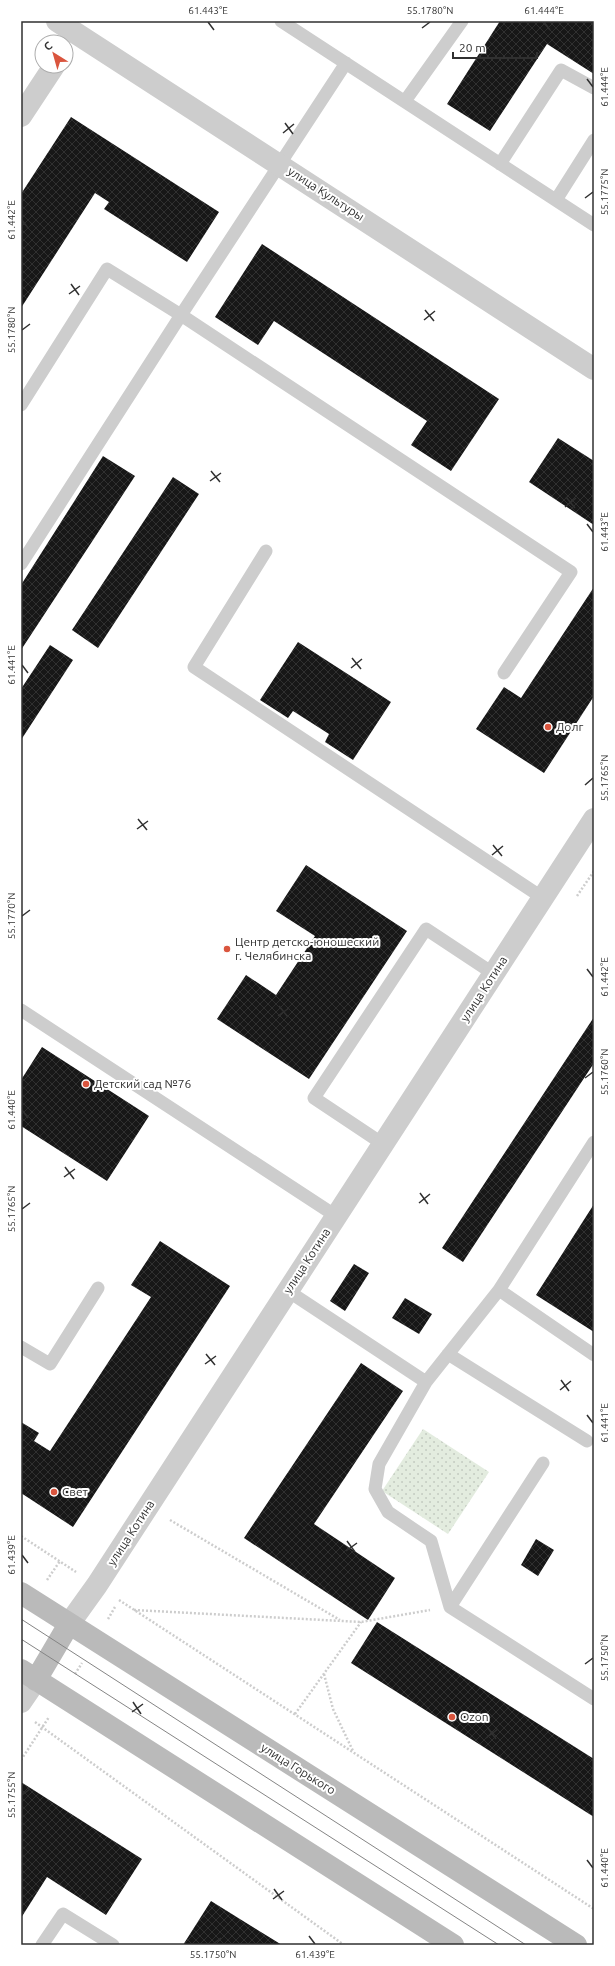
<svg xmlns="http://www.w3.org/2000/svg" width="615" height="1966" font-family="Ubuntu,sans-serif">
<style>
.park{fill:url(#park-dots)}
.building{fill:url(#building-cross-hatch)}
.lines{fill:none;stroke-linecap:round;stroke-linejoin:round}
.path{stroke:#cdcdcd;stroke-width:2.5;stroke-dasharray:2 2;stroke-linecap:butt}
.lane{stroke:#cdcdcd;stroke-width:13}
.street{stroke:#cdcdcd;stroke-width:22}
.secondary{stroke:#bababa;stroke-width:22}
.tram{stroke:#858585;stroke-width:1}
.ticks{fill:none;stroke:#303030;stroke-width:1.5}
.poi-dot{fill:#da553e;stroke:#fff;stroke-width:1.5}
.labels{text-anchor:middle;stroke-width:4;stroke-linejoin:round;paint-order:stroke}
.street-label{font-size:12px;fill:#303030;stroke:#fff}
.poi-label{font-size:12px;fill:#303030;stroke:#fff;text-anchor:start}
.neatline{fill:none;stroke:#303030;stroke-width:1.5}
.ticks-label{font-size:10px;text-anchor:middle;fill:#303030}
</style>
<defs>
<pattern id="park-dots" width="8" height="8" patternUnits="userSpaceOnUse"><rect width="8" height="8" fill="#e3ecdf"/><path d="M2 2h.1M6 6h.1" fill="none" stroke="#c3cbc0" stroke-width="1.8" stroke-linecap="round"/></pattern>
<pattern id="building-cross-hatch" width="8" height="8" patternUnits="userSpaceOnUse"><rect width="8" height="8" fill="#171717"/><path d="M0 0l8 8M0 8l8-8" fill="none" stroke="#303030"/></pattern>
</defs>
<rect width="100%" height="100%" fill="#fff"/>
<path class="park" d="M 423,1429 L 489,1472 L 448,1534 L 382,1491 Z"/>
<path class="building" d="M 500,21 L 594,21 L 594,74 L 547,44 L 490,131 L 447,104 Z
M 71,117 L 219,212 L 187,262 L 104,209 L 109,202 L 95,193 L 21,308 L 21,194 Z
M 262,244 L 499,399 L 451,471 L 411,445 L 427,421 L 274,321 L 258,345 L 215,317 Z
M 558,438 L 594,461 L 594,525 L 529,482 Z
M 103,456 L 135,476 L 21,650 L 21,585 Z
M 173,477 L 199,494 L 98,648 L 72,630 Z
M 594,587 L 594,696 L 544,773 L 476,729 L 504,687 L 521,698 Z
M 298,642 L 391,702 L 353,760 L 325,742 L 329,734 L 293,711 L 288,718 L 260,700 Z
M 50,645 L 73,660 L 21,740 L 21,689 Z
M 306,865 L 407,931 L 309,1079 L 217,1019 L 246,975 L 276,995 L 315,936 L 276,911 Z
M 594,1017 L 594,1063 L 463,1262 L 442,1248 Z
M 42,1047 L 149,1116 L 107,1181 L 21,1126 L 21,1080 Z
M 594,1204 L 594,1332 L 536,1295 Z
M 160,1241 L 230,1286 L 73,1527 L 21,1493 L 21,1422 L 39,1433 L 34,1441 L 50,1451 L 151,1297 L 131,1285 Z
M 354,1264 L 369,1273 L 345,1311 L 330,1301 Z
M 405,1298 L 432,1314 L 419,1334 L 392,1318 Z
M 361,1363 L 403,1391 L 314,1524 L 395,1578 L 368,1620 L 244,1538 Z
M 536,1539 L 554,1550 L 538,1576 L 521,1565 Z
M 377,1622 L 594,1759 L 594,1817 L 351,1663 Z
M 21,1782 L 142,1859 L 106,1915 L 47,1877 L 21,1918 Z
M 211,1901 L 282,1945 L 183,1945 Z"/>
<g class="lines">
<path class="path" d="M 577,896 L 594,871
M 170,1520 L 340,1620
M 21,1536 L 76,1572
M 47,1580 L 60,1561
M 119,1600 L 594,1909
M 134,1610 L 361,1622 L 430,1610
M 108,1619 L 115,1607
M 75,1674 L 82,1663
M 324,1674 L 333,1709 L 353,1751
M 295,1714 L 361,1622
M 35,1722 L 344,1945
M 21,1760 L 49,1717"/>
<path class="lane" d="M 281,21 L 594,225
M 405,101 L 462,21
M 500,164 L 561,70 L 594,88
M 556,200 L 594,140
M 21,405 L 107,269 L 181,315 L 571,572 L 504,673
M 266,551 L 194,667 L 543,898
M 21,564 L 181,315 L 346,63
M 21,1010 L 336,1216
M 383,1144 L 314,1098 L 426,929 L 494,974
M 499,1290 L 594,1355
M 288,1291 L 426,1382 L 379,1464 L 375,1489 L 388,1512 L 431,1541 L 450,1607 L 594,1699
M 21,1347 L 50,1364 L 98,1288
M 448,1354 L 587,1441
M 426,1382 L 499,1290 L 594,1142
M 450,1607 L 543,1463
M 42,1945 L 63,1914 L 113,1945"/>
<path class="street" d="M 57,21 L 594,369
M 21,116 L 54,66
M 69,1624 L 97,1585 L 594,819
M 21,1702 L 36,1680"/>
<path class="secondary" d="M 21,1593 L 576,1945
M 21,1670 L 453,1945
M 36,1680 L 69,1624"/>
<path class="tram" d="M 21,1619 L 526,1945
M 21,1639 L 499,1945"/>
</g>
<path class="ticks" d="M 208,22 L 214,30M 544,22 L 550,30M 422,28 L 430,22M 587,79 L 593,87M 285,123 L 293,134M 283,133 L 294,124M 585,198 L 593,192M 22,220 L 28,228M 71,284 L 79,295M 69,294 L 80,286M 425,310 L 434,321M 424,320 L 435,311M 22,330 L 30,324M 211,471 L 220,482M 210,481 L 221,473M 566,497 L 575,508M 565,507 L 576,498M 587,524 L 593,532M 352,658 L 361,669M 22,665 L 28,673M 351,668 L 362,659M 585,785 L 593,778M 138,819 L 147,830M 137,829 L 148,821M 493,845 L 502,856M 492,855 L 503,846M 22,916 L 30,910M 587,969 L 593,977M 279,1006 L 288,1017M 278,1016 L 289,1008M 585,1078 L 593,1072M 22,1110 L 28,1118M 65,1167 L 74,1179M 64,1177 L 75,1169M 420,1193 L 428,1204M 419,1203 L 430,1194M 22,1209 L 30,1203M 206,1354 L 215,1365M 205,1364 L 216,1356M 561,1380 L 569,1391M 560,1390 L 571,1381M 587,1415 L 593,1423M 347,1541 L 355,1552M 346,1551 L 357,1543M 22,1555 L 28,1563M 585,1664 L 593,1658M 133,1702 L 141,1714M 132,1712 L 143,1704M 488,1728 L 496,1739M 486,1738 L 498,1729M 22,1795 L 30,1789M 587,1860 L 593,1868M 274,1889 L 282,1900M 273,1899 L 284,1891M 309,1936 L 315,1944M 213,1944 L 221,1938"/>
<g class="poi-dot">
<circle cx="548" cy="727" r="4"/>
<circle cx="227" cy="949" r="4"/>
<circle cx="86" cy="1084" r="4"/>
<circle cx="54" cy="1492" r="4"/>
<circle cx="452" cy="1717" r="4"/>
</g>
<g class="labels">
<g class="street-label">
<text transform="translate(326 194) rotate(33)" y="4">улица Культуры</text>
<text transform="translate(484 989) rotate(-57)" y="4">улица Котина</text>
<text transform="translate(307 1261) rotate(-57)" y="4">улица Котина</text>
<text transform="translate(131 1533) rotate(-57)" y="4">улица Котина</text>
<text transform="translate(298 1769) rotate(32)" y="4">улица Горького</text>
</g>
<g class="poi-label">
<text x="556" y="731">Долг</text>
<text x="235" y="946">Центр детско-юношеский<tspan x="235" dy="14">г. Челябинска</tspan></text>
<text x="94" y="1088">Детский сад №76</text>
<text x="62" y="1496">Свет</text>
<text x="460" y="1721">Ozon</text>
</g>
</g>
<rect width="615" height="1966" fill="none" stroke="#ffffff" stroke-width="44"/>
<g transform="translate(54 54) rotate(323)"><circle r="19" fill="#ffffff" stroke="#acacac"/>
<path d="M0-3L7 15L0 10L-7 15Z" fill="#da553e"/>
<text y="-6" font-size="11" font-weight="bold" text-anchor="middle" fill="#303030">С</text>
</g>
<path d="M453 52v6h84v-6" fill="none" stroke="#303030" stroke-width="2"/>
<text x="459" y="52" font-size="12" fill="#303030" stroke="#ffffff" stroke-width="3" paint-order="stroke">20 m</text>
<rect x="22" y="22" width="571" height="1922" class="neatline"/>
<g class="ticks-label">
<text x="208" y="14">61.443°E</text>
<text x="430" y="14">55.1780°N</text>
<text x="544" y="14">61.444°E</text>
<text transform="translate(604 87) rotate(-90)" y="4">61.444°E</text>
<text transform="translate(604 192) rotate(-90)" y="4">55.1775°N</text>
<text transform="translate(11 220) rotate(-90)" y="4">61.442°E</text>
<text transform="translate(11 330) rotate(-90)" y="4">55.1780°N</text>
<text transform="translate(604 532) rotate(-90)" y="4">61.443°E</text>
<text transform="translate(11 665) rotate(-90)" y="4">61.441°E</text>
<text transform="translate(604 778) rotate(-90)" y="4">55.1765°N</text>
<text transform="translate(11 916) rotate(-90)" y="4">55.1770°N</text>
<text transform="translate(604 977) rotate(-90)" y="4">61.442°E</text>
<text transform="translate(604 1072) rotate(-90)" y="4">55.1760°N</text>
<text transform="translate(11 1110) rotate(-90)" y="4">61.440°E</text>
<text transform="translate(11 1209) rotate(-90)" y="4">55.1765°N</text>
<text transform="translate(604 1423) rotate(-90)" y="4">61.441°E</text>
<text transform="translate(11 1555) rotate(-90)" y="4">61.439°E</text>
<text transform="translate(604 1658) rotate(-90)" y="4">55.1750°N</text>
<text transform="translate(11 1795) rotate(-90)" y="4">55.1755°N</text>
<text transform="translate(604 1868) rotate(-90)" y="4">61.440°E</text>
<text x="213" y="1958">55.1750°N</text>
<text x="315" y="1958">61.439°E</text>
</g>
</svg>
